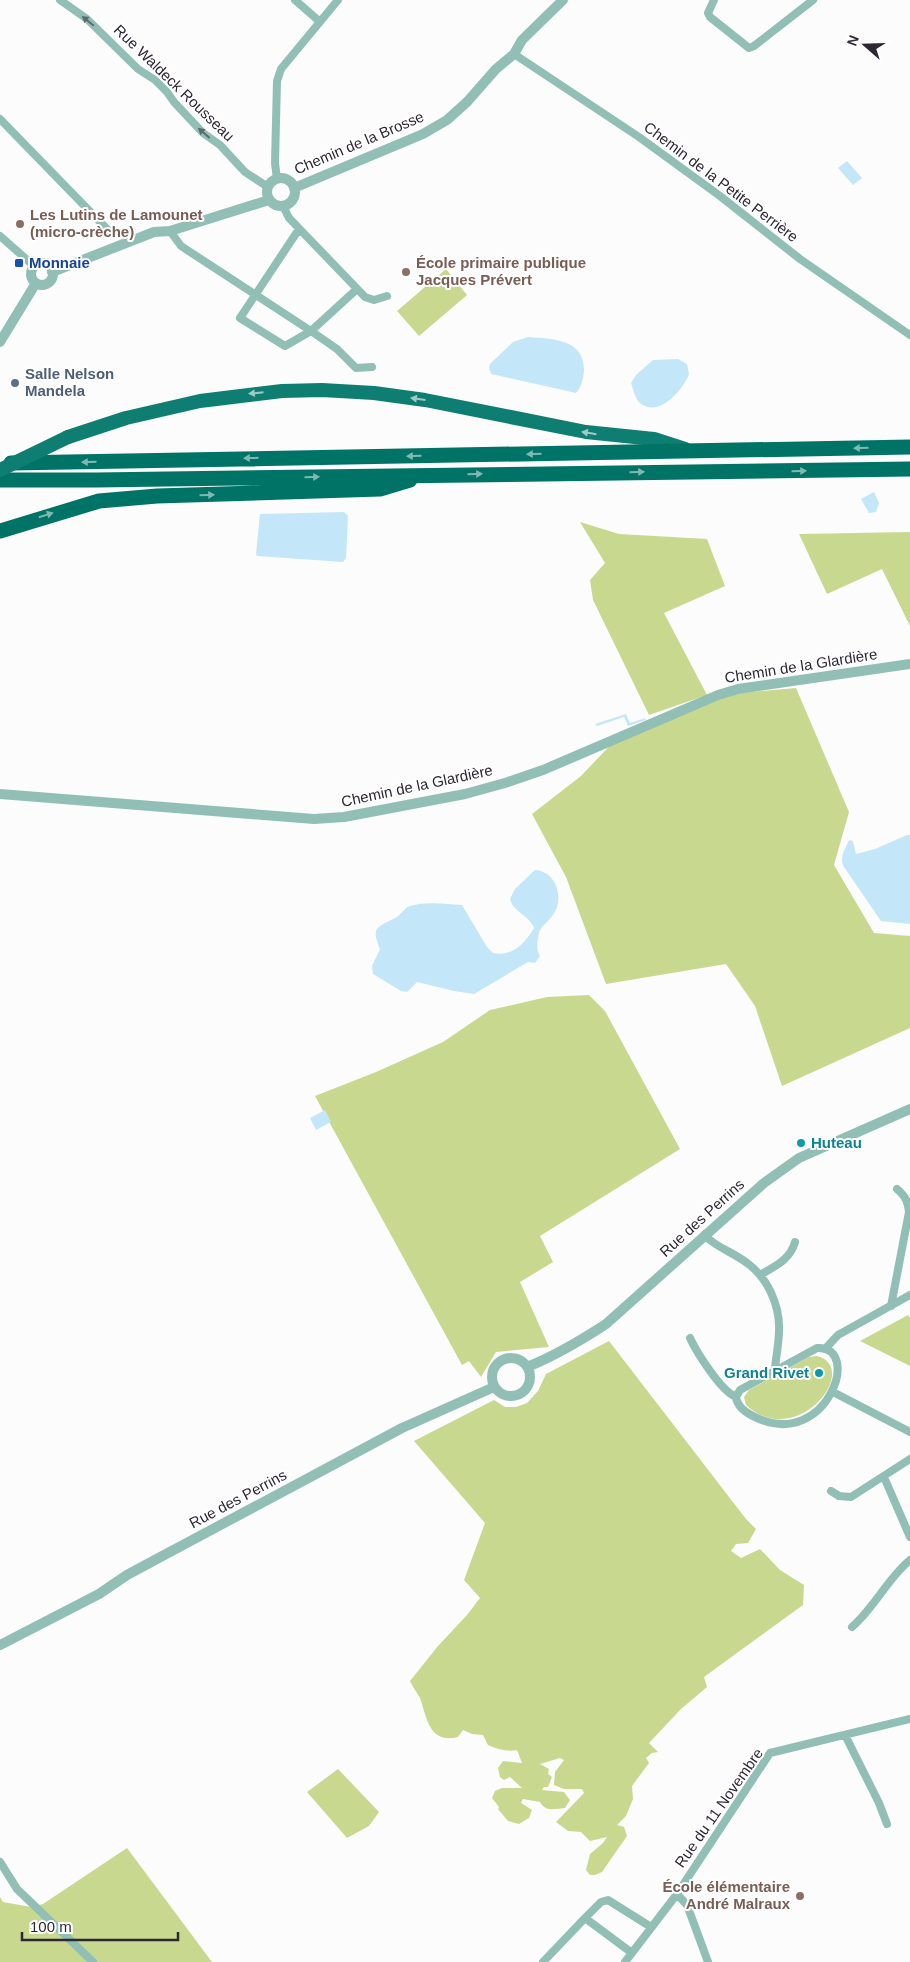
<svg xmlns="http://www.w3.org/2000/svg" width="910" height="1962" font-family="Helvetica,sans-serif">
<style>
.green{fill:#c9d88f}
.water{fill:#c3e7f8}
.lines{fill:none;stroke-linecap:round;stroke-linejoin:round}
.minor{stroke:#91bfb6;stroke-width:8}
.tertiary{stroke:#91bfb6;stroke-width:10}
.trunk{stroke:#0e7e72;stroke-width:14}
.motorway{stroke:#007367;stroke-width:15}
.trunk-bridge{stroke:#0e7e72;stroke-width:14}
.oneway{fill:#5b6b6e}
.oneway2{fill:#9fcbc7}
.oneway3{fill:#80b9b3}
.education-dot{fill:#8d6e63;stroke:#fff;stroke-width:2}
.transit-dot{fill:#1a4fb4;stroke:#fff;stroke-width:2}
.service-dot{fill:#5c6f8a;stroke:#fff;stroke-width:2}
.culture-dot{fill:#0f9aa8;stroke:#fff;stroke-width:2}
.labels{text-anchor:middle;stroke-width:4;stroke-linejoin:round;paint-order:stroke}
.street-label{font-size:15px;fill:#2e2734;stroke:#fff}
.education-label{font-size:15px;font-weight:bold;fill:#785e54;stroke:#fff;text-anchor:start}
.transit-label{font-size:15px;font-weight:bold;fill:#164399;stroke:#fff;text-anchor:start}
.service-label{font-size:15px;font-weight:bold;fill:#4e5e75;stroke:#fff;text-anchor:start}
.culture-label{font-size:15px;font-weight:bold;fill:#0d838f;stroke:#fff;text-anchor:start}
</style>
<rect width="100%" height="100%" fill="#fcfcfc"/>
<path class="green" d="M 446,269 L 467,295 L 419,336 L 397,311 Z
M 580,522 L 619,534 L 707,539 L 725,586 L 664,613 L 707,695 L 649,715 L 593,600 L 590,580 L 605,563 Z
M 910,532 L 910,626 L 882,569 L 827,594 L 799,534 Z
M 796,688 L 849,812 L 834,865 L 874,933 L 910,936 L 910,1028 L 782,1086 L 755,1006 L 726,964 L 606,984 L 566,877 L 532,814 L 581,776 L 619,736 L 718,695 Z
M 589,995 L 605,1011 L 680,1149 L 540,1236 L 553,1262 L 520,1282 L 549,1347 L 496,1352 L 481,1377 L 469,1361 L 462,1365 L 315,1096 L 376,1072 L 443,1042 L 490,1010 L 547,997 Z
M 908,1315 L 910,1318 L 910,1366 L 860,1341 Z
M 609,1341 L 746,1519 L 756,1529 L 748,1543 L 736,1544 L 731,1551 L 741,1558 L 760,1549 L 780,1570 L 804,1585 L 803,1605 L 704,1677 L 707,1687 L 681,1709 L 649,1743 L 658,1752 L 652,1753 L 646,1758 L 649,1763 L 632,1786 L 633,1799 L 626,1816 L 617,1825 L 624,1827 L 627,1836 L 602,1872 L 595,1875 L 590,1875 L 586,1870 L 590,1854 L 603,1843 L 607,1837 L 590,1841 L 581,1832 L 568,1831 L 556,1822 L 584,1793 L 582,1789 L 564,1789 L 554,1785 L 555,1772 L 564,1760 L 560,1758 L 540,1764 L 549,1769 L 548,1774 L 552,1777 L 548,1787 L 544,1787 L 542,1790 L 564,1792 L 570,1800 L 565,1808 C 555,1809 545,1812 540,1802 L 523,1799 L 521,1803 L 532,1810 L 529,1818 L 519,1824 L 508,1821 L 498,1809 L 499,1807 L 492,1798 L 495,1791 L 502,1788 L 522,1788 L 510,1777 L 504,1780 L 500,1777 L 498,1768 L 503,1761 L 522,1763 L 517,1750 C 507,1752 497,1749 488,1745 L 483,1735 L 472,1734 L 463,1730 L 458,1737 C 429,1744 427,1718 420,1698 C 417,1693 413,1687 410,1681 L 438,1646 L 467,1615 L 480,1598 L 464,1580 L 485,1523 L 414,1441 L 494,1400 L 505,1407 L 516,1407 L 527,1403 L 538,1391 L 546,1374 Z
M 817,1356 C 862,1368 797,1452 746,1405 L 744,1397 L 749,1390 L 809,1357 Z
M 338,1769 L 379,1812 L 369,1826 L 347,1838 L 307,1792 Z
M 127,1848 L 212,1962 L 0,1962 L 0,1897 L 3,1902 L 31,1907 L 43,1904 Z"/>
<path class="water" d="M 847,161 L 862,178 L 853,185 L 838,168 Z
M 528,337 C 553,339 585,339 584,371 C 583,379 582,386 576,393 L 491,374 L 489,368 L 490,364 L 513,342 Z
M 678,359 L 687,364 L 689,374 C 683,390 660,417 641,404 C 636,401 633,389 631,383 L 636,375 L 653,360 Z
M 874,492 L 879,503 L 876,512 L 869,513 L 861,499 Z
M 344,512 L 348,516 L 346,558 L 343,562 L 257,556 L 256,554 L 260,514 Z
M 626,714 L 630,723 L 645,718 L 646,720 L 628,726 L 624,717 L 597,726 L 595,724 Z
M 907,835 L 910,835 L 910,924 L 881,921 L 844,867 C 839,858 845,849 849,840 L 853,841 L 856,854 L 875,849 Z
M 535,870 C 556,871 565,898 553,915 C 549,921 541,926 539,933 C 537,941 536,949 540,956 L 535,963 L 528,962 L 474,994 L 454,991 L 417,982 L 407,992 L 401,991 L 373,974 L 372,966 L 380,949 C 371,927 376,928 395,918 C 401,915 404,908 410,906 C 426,901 446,904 462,905 L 487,947 L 493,953 C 513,957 525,943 534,928 C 529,915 513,912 510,899 L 515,889 Z
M 325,1110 L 331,1122 L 316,1130 L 310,1118 Z"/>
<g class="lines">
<path class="minor" d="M 60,0 L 87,19 L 138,69 L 155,80 L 167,92 L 174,102 L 203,133 L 220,145 L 245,172 L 268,187
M 295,0 L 319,21
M 714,0 L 708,13 L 710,17 L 749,48 L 754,46 L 813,0
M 514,54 L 639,137 L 720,196 L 800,259 L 910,335
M 0,119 L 109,231
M 277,179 L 275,163 L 277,81 L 281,69 L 338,0
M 283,206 L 289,218 L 365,297 L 374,300 L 387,296
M 299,229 L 240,318 L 285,346 L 311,331 L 337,349 L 356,368 L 372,367
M 170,231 L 181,246 L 311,331 L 357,289
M 0,236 L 34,266
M 704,1235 C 717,1248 733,1252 747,1263 C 767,1277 780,1305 779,1330 C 779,1343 776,1356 775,1369
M 760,1275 C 775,1266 790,1260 795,1242
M 891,1306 L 909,1212 C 908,1201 905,1196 897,1189
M 690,1338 C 697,1353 721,1391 736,1397
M 817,1348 C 863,1345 827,1450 757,1418 C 748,1414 737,1407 736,1397 L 740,1390 Z
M 825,1349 L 838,1335 L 910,1295
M 833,1392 L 910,1432
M 884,1477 L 910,1537
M 831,1491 L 839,1496 L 851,1497 L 910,1459
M 852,1627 C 875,1607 887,1579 910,1560
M 845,1735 L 879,1803 L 887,1824
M 0,1862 L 17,1889 L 93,1962
M 677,1894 L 687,1905 L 708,1962
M 585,1918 L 601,1902 L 608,1900 L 651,1927
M 543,1962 L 585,1918 L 632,1953
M 625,1962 L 677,1894 L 770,1753 L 910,1719"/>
<path class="tertiary" d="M267 192a14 14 0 1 1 28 0a14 14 0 1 1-28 0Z
M 294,188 L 423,134 L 447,120 L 467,102 L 496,69 L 514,54 L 522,40 L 563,0
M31 274a11 11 0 1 1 22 0a11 11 0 1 1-22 0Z
M 52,272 L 154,232 L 170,231 L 269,200
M 0,342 L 36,283
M 0,794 L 314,819 L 344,817 L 465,794 L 505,783 L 543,770 L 718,695 L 738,689 L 910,664
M492 1377a19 19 0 1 1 38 0a19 19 0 1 1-38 0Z
M 527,1367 C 555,1356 580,1341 606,1324 L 764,1183 L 799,1158 L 910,1109
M 0,1645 L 99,1594 L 127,1575 L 153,1561 L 402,1428 L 494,1387"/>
<path class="trunk" d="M 68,437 L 126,418 L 200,401 L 282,391 L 322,390 L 374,393 L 425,400 L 586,432 L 654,439 L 685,449"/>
<path class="motorway" d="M 11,463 L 910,447
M 0,480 L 96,480 L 910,469
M 0,531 L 99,501 L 157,496 L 380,489 L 410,480"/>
<path class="trunk-bridge" d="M 0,470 L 68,437"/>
</g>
<defs><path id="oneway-solid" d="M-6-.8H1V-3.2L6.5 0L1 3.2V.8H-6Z" transform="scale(1.25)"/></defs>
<g class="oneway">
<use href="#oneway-solid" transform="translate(88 21) rotate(-141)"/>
<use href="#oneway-solid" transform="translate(204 133) rotate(-139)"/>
</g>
<g class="oneway2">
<use href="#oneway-solid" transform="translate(256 393) rotate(174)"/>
<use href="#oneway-solid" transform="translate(418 399) rotate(-172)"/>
<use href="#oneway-solid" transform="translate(589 433) rotate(-171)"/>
</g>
<g class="oneway3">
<use href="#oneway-solid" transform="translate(861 448) rotate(179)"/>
<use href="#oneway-solid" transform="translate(534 454) rotate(179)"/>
<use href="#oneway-solid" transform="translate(414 456) rotate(179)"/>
<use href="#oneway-solid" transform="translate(251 458) rotate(179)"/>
<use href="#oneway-solid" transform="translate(89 462) rotate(179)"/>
<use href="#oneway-solid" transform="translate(799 471) rotate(-1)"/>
<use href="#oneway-solid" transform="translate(637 472) rotate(-1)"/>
<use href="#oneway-solid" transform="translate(475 474) rotate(-1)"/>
<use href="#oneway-solid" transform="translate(312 477) rotate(-1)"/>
<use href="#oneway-solid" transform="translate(207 495) rotate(-2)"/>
<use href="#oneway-solid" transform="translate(46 515) rotate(-17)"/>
</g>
<g class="education-dot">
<circle cx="20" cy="224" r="5"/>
<circle cx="406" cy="272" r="5"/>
<circle cx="800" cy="1896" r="5"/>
</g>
<rect class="transit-dot" x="14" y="258" width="10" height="10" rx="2.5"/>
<circle class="service-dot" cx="15" cy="383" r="5"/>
<g class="culture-dot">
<circle cx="801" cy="1143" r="5"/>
<circle cx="819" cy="1373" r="5"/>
</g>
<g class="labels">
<g class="street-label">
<text transform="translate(174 83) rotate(44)" y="5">Rue Waldeck Rousseau</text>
<text transform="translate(359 143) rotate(-23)" y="5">Chemin de la Brosse</text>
<text transform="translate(721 182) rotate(37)" y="5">Chemin de la Petite Perrière</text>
<text transform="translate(801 666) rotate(-9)" y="5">Chemin de la Glardière</text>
<text transform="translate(417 786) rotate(-12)" y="5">Chemin de la Glardière</text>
<text transform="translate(702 1218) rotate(-42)" y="5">Rue des Perrins</text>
<text transform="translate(238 1499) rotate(-28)" y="5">Rue des Perrins</text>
<text transform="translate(719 1808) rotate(-55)" y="5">Rue du 11 Novembre</text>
</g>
<g class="education-label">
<text x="30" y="220">Les Lutins de Lamounet<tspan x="30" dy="17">(micro-crèche)</tspan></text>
<text x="416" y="268">École primaire publique<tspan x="416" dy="17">Jacques Prévert</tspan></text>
<text x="790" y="1892" text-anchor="end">École élémentaire<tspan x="790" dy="17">André Malraux</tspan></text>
</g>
<g class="transit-label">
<text x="29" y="268">Monnaie</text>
</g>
<g class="service-label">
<text x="25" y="379">Salle Nelson<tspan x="25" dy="17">Mandela</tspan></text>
</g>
<g class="culture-label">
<text x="811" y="1148">Huteau</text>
<text x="809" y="1378" text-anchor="end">Grand Rivet</text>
</g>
</g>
<g transform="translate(865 45) rotate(290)" stroke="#ffffff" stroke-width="4" paint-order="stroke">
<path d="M0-4L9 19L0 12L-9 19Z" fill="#2e2734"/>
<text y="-8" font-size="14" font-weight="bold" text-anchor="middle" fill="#2e2734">N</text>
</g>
<path d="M22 1932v8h156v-8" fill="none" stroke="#2e2734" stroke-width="2.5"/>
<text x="30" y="1932" font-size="15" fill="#2e2734" stroke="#ffffff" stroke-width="4" paint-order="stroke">100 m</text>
</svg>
